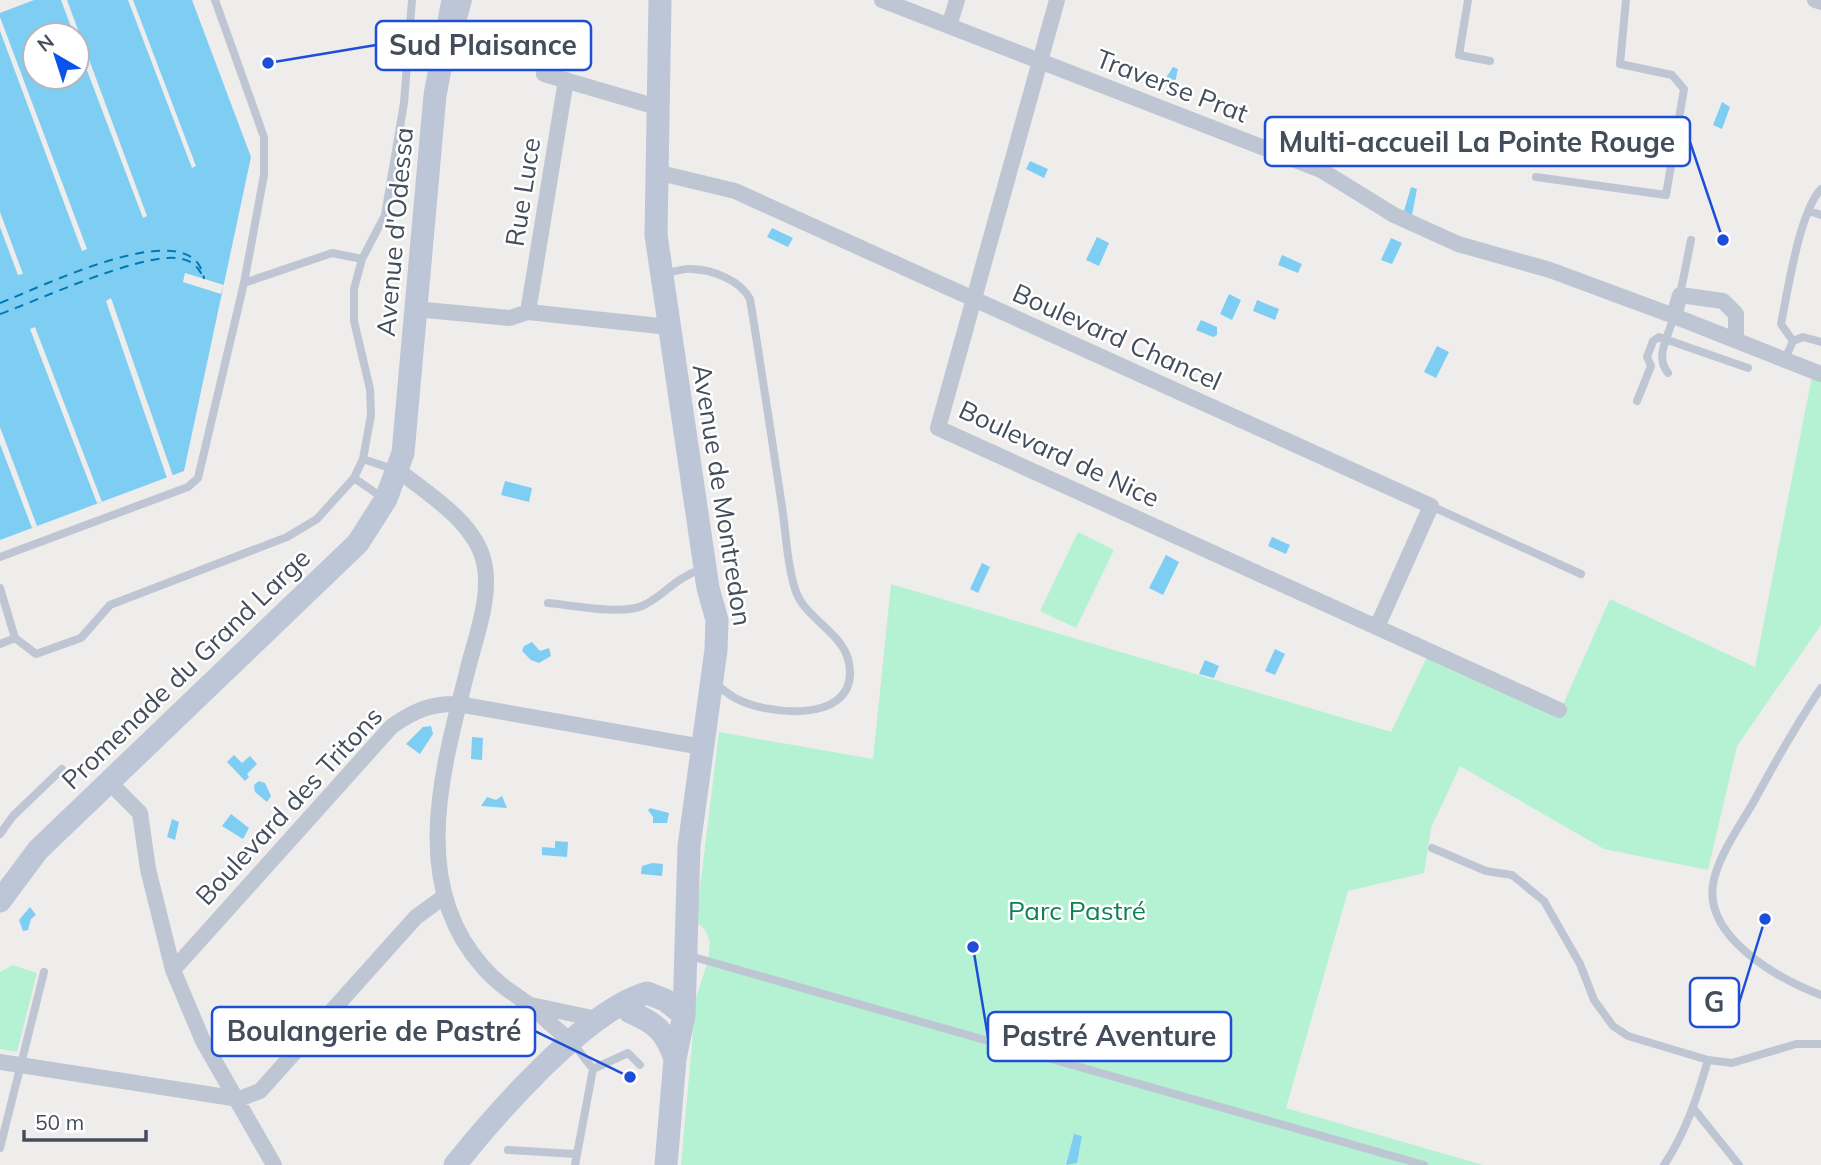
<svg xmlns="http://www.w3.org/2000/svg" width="1821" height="1165" font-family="Mulish,sans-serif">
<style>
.green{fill:#b5f2d3}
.water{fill:#7ecef3;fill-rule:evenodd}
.pier{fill:#efecec}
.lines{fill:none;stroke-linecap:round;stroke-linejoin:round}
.ferry{stroke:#0078b1;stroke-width:2;stroke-dasharray:9 7;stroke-linecap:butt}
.lane{stroke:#bec6d3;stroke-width:8}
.street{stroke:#bec6d3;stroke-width:16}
.secondary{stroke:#bcc6d7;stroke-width:23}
.labels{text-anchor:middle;stroke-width:5;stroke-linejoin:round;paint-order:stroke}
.street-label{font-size:26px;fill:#434d5b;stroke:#fff}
.park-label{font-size:26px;fill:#0f8154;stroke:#fff}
.leader{fill:none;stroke:#1d4ed8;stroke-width:2.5}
.callout-dot{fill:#1d4ed8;stroke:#fff;stroke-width:2.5}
.callout{fill:#fff;stroke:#1d4ed8;stroke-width:2.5}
.callout-label{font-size:28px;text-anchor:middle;font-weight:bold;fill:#434d5b}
</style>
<rect width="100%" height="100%" fill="#efecec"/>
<path class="green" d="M 1812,376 L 1821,380 L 1821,625 L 1737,746 L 1708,870 L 1604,849 L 1460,766 L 1431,828 L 1424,873 L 1348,891 L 1286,1108 L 1483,1165 L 681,1165 L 696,998 L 708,961 L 710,942 L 705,930 L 696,921 L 719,732 L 873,759 L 891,584 L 1391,732 L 1427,657 L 1557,718 L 1610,599 L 1755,667 Z
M 1078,532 L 1114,550 L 1076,628 L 1040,611 Z
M 13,965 L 37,973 L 17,1052 L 0,1049 L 0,972 Z"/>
<path class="water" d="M 34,0 L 192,0 L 251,157 L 184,471 L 0,540 L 0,13 ZM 35,35 L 77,35 L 77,77 L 35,77 Z
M 1173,67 L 1178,69 L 1173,91 L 1164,81 Z
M 1722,102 L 1730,107 L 1722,129 L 1713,125 Z
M 1030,161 L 1048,169 L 1044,178 L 1026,169 Z
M 1411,187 L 1417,189 L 1412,215 L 1404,211 Z
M 772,228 L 793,238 L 788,247 L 767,237 Z
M 1097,237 L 1109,243 L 1099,266 L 1086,260 Z
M 1391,238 L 1402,243 L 1392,264 L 1381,260 Z
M 1282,255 L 1302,264 L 1298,273 L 1278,265 Z
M 1229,294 L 1241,300 L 1232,320 L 1220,314 Z
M 1257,300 L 1279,309 L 1275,320 L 1253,311 Z
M 1201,320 L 1217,327 L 1217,335 L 1213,337 L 1196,330 Z
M 1437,346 L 1449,352 L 1436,378 L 1424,372 Z
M 505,481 L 532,488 L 529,502 L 501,495 Z
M 1272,537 L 1290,545 L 1286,554 L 1268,546 Z
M 1166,555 L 1179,562 L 1163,595 L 1149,588 Z
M 982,563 L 990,567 L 978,593 L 970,589 Z
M 532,642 L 540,651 L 549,648 L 551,656 L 539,663 L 531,660 L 522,651 L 524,646 Z
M 1275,649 L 1285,654 L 1275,675 L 1265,671 Z
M 1205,660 L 1219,666 L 1214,678 L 1199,674 Z
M 431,726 L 433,734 L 420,754 L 406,744 L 423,727 Z
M 472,737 L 483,738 L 482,760 L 471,759 Z
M 234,755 L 242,763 L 250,756 L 257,764 L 247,774 L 249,777 L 245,781 L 227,762 Z
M 259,781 L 265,783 L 271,796 L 267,802 L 255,792 L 254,785 Z
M 502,796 L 507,808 L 481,806 L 487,797 L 496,800 Z
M 650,808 L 669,813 L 667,823 L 653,823 L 653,817 L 648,810 Z
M 231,814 L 249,828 L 243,839 L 222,826 Z
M 172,819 L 179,822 L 175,840 L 167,837 Z
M 555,841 L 568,842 L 567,857 L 542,855 L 542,847 L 555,848 Z
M 652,863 L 663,864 L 662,876 L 641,874 L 642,866 Z
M 30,907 L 36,915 L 31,919 L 28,930 L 23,931 L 19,920 Z
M 1074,1134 L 1082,1136 L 1077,1163 L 1066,1165 Z"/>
<path class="pier" d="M 61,0 L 67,0 L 147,216 L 143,218 L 77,44 L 77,35 L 74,35 Z
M 128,0 L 133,0 L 196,166 L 192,168 Z
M 0,17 L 87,249 L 82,251 L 0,31 Z
M 0,212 L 23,274 L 18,275 L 0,227 Z
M 185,273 L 224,285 L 221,294 L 183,282 Z
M 111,298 L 173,476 L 167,478 L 106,301 Z
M 35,327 L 102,502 L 97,503 L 30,329 Z
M 0,427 L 37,526 L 32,528 L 0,444 Z"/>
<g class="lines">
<path class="ferry" d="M 0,303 C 38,289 195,209 204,279
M 0,314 C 41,299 136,255 176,258 C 188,259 197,264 202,275"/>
<path class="lane" d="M 1468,0 L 1459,55 L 1490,61
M 462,23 L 468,0
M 451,28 L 462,23 L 481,29
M 1536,177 L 1666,195 L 1684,89 L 1672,75 L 1620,64 L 1626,0
M 1810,211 L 1821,215
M 664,274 C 672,272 683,268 692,269 C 713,270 740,280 750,299 C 761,366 771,433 781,500 C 786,528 786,561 795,589 C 805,622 850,633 850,672 C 851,724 766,715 735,698 C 728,694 721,688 714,683
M 244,283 L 332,253 L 362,259
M 1680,295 L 1691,240
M 1793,341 L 1781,324 C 1788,290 1799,213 1821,189
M 1785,359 L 1793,341 L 1803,337 L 1821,342
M 1668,373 C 1654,356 1669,336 1674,316
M 1637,401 L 1651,366 L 1647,357 L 1653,341 L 1659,337 L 1748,368
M 363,459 L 396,470
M 354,478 L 383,498
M 1431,506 L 1581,574
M 0,557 L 188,487 L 198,478 L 244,283 L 264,175 L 264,137 L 215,0
M 0,588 L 15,638 L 36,654 L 81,638 L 110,605 L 287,537 L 317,519 L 354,478 L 363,459 L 371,415 L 370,389 L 354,321 L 354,289 L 362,259 L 385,215 L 404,103 L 412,0
M 548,603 C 572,605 620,615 642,606 C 665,596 672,579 702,569
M 0,644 L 15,638
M 1821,688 C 1796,725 1774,764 1753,803 C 1739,827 1721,852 1714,879 C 1700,936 1779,979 1821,995
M 0,834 L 13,816 L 62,769
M 1432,848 L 1486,871 L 1512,875 L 1544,901 L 1580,964 L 1594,1000 L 1613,1026 L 1628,1036 L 1708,1060 L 1732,1063 L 1796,1044 L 1821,1044
M 690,956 L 1424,1165
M 572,1042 L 593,1069 L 628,1053 L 640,1065
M 1694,1109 L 1739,1165
M 0,1148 L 44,972
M 508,1150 L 576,1154
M 575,1165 L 593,1069
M 1664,1165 C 1686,1132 1697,1098 1708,1060"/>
<path class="street" d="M 882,0 L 1321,170 L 1394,215 L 1458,244 L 1550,270 L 1674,316 L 1680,295 L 1723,301 L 1736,314 L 1736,340
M 1057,0 L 938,428 L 1559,710
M 1815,0 L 1821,2
M 949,26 L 957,0
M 544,74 L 657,107
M 656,172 L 735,191 L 1431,506 L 1377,627
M 415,309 L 510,318 L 528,312 L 669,327
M 528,312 L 566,80
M 1674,316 L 1821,374
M 398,470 C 429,495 475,522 484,562 C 492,598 475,638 467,672 C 443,768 408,883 483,967 C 499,986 514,993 532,1007 C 545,1019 558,1031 572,1042
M 109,782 L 140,813 L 148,869 L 173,970 L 203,1041 L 274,1165
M 173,970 L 392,726 C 414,711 431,703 458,704 L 702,747
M 531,1005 L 597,1019
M 0,1062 L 239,1099 L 260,1091 L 416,917 L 445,896"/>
<path class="secondary" d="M 660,0 L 656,235 L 708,588 L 717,620 L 716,650 L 689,846 L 684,1015 L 675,1059 L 666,1165
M 0,901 L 38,850 L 358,543 L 386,499 L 403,453 L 435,95 L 453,0
M 630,1012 C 656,1023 666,1032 675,1059
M 455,1165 C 495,1115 586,1010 647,993 L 665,1000 L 684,1015"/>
</g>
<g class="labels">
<g class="street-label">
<text transform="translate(1172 86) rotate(21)" y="9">Traverse Prat</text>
<text transform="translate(523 192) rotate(-81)" y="9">Rue Luce</text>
<text transform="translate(395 232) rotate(-85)" y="9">Avenue d'Odessa</text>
<text transform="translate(1117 337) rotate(24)" y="9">Boulevard Chancel</text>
<text transform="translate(1059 454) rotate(25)" y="9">Boulevard de Nice</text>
<text transform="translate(722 495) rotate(81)" y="9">Avenue de Montredon</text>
<text transform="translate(186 669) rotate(-44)" y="9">Promenade du Grand Large</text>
<text transform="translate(289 806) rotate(-47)" y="9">Boulevard des Tritons</text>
</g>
<g class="park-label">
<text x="1077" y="920">Parc Pastré</text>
</g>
</g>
<path class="leader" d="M268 63L376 45M1723 240L1690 142M1765 919L1739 1003M630 1077L535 1031M973 947L988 1037"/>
<g class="callout-dot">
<circle cx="268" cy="63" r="7"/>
<circle cx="1723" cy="240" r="7"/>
<circle cx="1765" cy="919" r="7"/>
<circle cx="630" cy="1077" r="7"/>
<circle cx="973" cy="947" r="7"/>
</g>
<g class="callout">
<rect x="376" y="21" width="215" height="49" rx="7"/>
<rect x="1265" y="117" width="425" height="49" rx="7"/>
<rect x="1690" y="978" width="49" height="49" rx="7"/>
<rect x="212" y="1007" width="323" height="49" rx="7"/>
<rect x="988" y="1012" width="243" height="49" rx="7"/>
</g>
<g class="callout-label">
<text x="483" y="55">Sud Plaisance</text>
<text x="1477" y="152">Multi-accueil La Pointe Rouge</text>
<text x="1714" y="1012">G</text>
<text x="374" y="1041">Boulangerie de Pastré</text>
<text x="1109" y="1046">Pastré Aventure</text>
</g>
<g transform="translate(56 56) rotate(321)"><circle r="33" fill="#ffffff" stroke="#b4b8bd" stroke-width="2"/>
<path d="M0-5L12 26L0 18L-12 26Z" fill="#0953eb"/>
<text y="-10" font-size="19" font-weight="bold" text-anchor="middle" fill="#434d5b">N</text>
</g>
<path d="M24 1130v10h122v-10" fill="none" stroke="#434d5b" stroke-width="3.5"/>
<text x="35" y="1130" font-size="21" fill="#434d5b" stroke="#ffffff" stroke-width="5" paint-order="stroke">50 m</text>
</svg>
